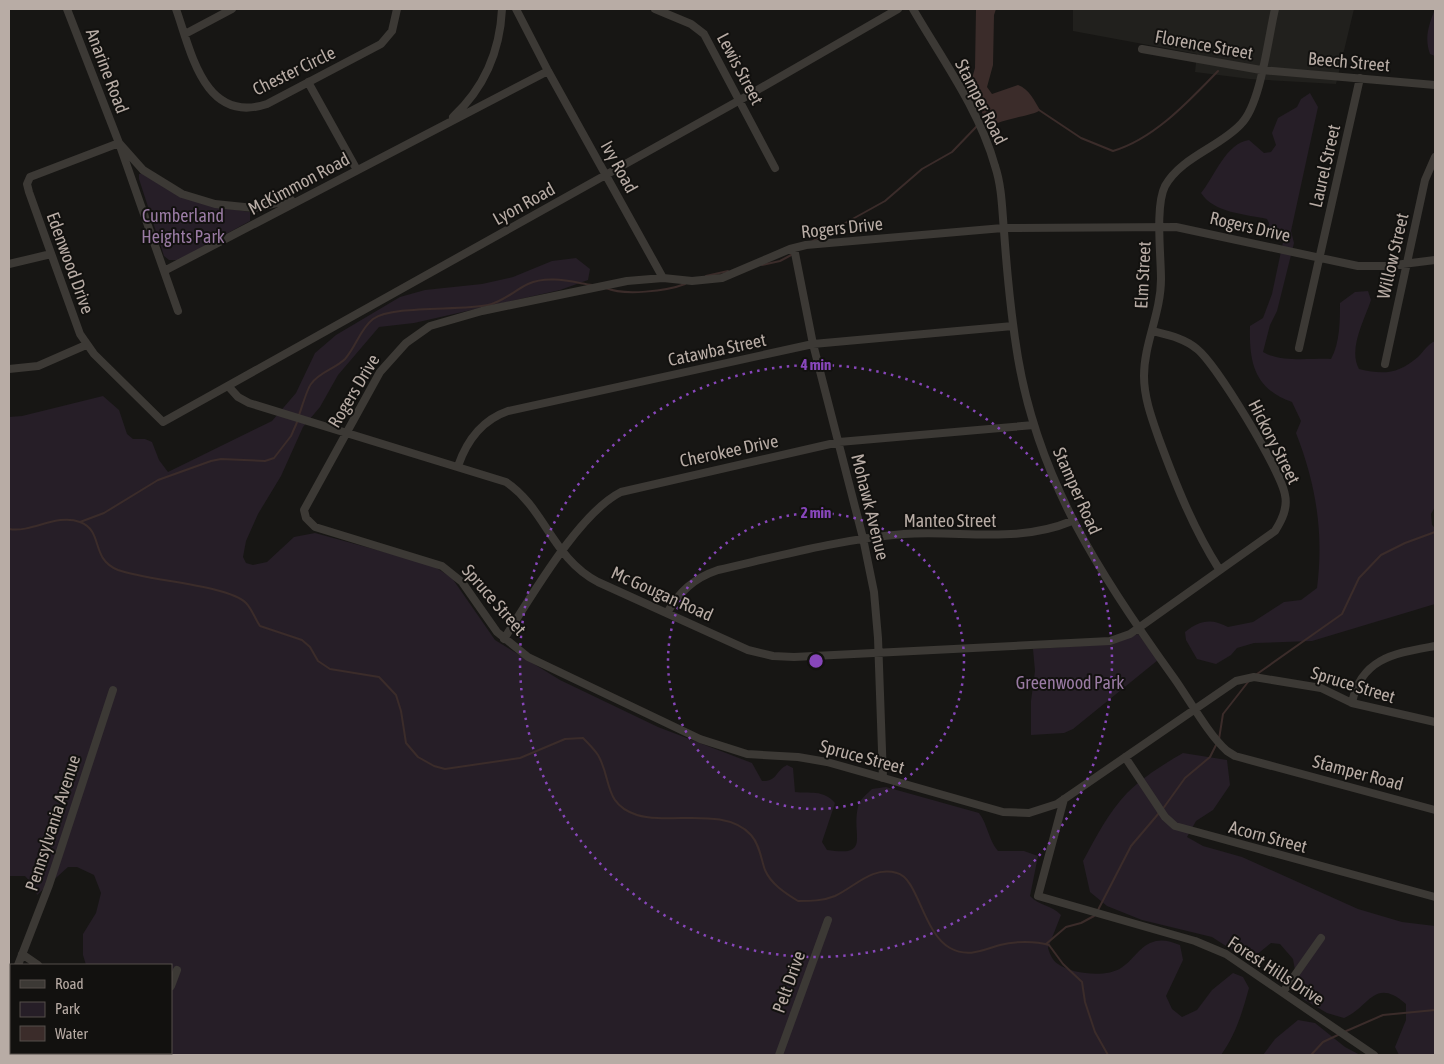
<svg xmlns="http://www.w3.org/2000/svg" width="1444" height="1064" font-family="'Asap Condensed',sans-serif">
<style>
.built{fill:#21201d}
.green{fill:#261e27}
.water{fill:#3b2c2a}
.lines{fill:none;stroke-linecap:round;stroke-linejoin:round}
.stream{stroke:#3b2c2a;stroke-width:2}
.minor{stroke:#3c3935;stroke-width:8}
.ring{fill:none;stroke:#8746ba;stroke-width:2.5;stroke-dasharray:2.5 5}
.labels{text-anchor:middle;stroke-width:4;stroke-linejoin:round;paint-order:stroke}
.street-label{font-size:18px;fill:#b8aca5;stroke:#12110f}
.park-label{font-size:18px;fill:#9a7ba4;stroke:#12110f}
.centre{fill:#8746ba;stroke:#12110f;stroke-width:2.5}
.ring-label{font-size:15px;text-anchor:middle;font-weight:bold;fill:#8746ba;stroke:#12110f;stroke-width:4;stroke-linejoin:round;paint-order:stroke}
</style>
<rect width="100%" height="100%" fill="#171614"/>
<path class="built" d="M 1073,9 L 1354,9 L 1336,84 L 1250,79 L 1195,72 L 1197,54 L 1073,31 Z"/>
<path class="green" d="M 1435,9 L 1435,56 L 1430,54 C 1424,37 1429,25 1435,9 Z
M 1310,93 L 1318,107 L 1291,231 L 1294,243 L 1277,311 L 1270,325 L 1263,352 C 1281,363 1311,358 1331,359 C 1340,343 1340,320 1340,303 L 1355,292 L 1368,291 L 1371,300 C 1364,321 1348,349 1359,369 C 1384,375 1398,374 1418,357 C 1424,351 1427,345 1435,341 L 1435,507 L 1431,514 L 1432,525 L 1435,528 L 1435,604 L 1312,641 L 1254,643 L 1237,648 L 1231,655 L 1216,664 L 1197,659 L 1186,640 L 1185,632 C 1199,620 1212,618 1228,627 L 1253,622 L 1284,602 L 1301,600 L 1317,588 C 1324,533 1316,484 1296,433 L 1301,421 L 1292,402 C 1254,389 1249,362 1250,326 L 1263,318 L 1272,294 L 1283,242 L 1267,234 L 1269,223 L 1267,219 C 1245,214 1214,213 1201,193 C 1215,176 1226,143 1249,140 L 1264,153 L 1271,152 L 1276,145 L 1272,133 L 1278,118 L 1297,107 L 1301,99 Z
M 147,173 L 216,207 L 250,212 L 250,221 L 178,260 L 169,260 L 164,256 L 139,179 L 139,174 Z
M 576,258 L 590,269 L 588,280 L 560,290 L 414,323 L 379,327 L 338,375 L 320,407 L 303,427 L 281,476 L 258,514 L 246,541 L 243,557 L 246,563 L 253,565 L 267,562 L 294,537 L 315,533 L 432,565 L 452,578 L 495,640 L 560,680 L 658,727 L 752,763 L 762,781 C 777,782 775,771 787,765 L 793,768 L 795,792 C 810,794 823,789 835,803 L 822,842 L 827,850 C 872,857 851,836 858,807 C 859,800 867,794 872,789 L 886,787 L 979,813 C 988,825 988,839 998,851 L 1024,851 L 1038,856 L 1030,896 C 1039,906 1052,905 1061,915 L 1048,948 C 1050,954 1052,960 1058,964 C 1072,974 1106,978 1121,968 C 1131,962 1140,947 1150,943 C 1161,938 1169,941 1180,945 L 1183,960 L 1166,996 L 1172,1009 L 1182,1017 L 1197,1010 L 1212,990 L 1233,973 L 1243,977 L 1249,988 C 1242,1013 1236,1034 1221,1055 L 9,1055 L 9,1043 L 11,1038 L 11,1053 L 171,1053 L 171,965 L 86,965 L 83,955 L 83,934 L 96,913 L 101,893 L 94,875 L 77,867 L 68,867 L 37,895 L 35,887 L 25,876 L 9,876 L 9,417 L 22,416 L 103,396 L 119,410 L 127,434 L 133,439 L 145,439 L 152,442 L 159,460 L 168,472 L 272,421 L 296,393 L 315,353 L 336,335 L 400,297 L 425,290 L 482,284 L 513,277 L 552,261 Z
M 1138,634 L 1158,660 L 1073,729 L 1064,733 L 1031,735 L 1031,701 L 1035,671 L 1033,649 L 1111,644 Z
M 1183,753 L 1227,760 L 1230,785 L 1213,810 L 1196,821 L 1187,837 L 1203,846 L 1242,857 L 1358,909 L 1402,922 L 1435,926 L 1435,1055 L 1399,1055 L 1395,1047 L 1406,1020 L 1406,1004 C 1374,976 1369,1008 1344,1018 L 1327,1013 L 1303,999 L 1298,987 L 1293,959 L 1280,944 L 1271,943 L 1255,956 L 1246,959 L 1212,937 L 1142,920 L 1107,906 L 1090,892 L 1083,861 C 1096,837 1108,813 1127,793 C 1143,777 1164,764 1183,753 Z
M 1298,1020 L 1315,1023 L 1345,1047 L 1360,1055 L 1263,1055 L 1275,1039 Z"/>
<path class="water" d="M 976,9 L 996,9 L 994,15 L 993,65 L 987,87 L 992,94 L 1018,85 C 1029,89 1034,100 1040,110 C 1034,116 1003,118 990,127 L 969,89 L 975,68 Z"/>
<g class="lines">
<path class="stream" d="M 1039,110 L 1081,138 L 1113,151 C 1154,139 1189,101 1218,71
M 811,242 L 885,201 L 922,169 L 952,152 L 978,125
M 762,265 L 780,261 L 793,254
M 706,276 L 728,271
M 606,288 C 624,296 667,291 685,284
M 299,415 C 302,407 307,389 311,384 C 319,372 335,369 345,359 C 356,347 360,329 373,319 C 392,305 460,311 488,305 C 503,302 515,290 528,284 C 548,275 572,282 592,285
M 80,522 L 104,513 L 158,480 L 211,461 L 221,459 L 265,461 L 274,458 L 291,436 L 298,420
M 9,529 C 33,533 56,513 80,522 C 104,531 90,559 118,570 C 148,581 228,585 246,603 C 252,609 255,619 260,626 L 302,640 L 310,647 L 318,661 L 330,669 L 379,677 L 396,695 L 401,711 L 406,743 L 418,757 L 434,766 L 445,769 L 520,758 L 565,739 L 583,738 C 588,743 594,749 598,755 C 612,779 603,804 637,815 C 670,825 725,806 751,835 C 760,845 761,859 765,870 C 771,884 785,893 798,901 C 810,901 823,901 835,896 C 856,886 872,866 897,873 C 918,878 923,933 950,948 C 968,958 983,950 1000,945 C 1015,941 1036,941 1049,945 L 1063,964 L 1082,982 L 1085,1002 L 1095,1032 L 1108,1055
M 1257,674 L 1342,614 L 1359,578 L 1381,555 L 1405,543 L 1435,532
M 1219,739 L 1223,714 L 1248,682
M 1162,810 L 1185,778 L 1210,757 L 1217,743
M 1098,910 L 1131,846 L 1159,813
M 1046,944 L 1066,927 L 1081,923 L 1094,916
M 1344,1032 L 1383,1015 L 1435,1010
M 1311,1055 L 1323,1042 L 1340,1034"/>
<path class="minor" d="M 67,9 L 119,143 L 143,170 L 182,194 L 215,204 L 254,208 L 291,200
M 176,9 C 191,51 204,125 267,104 L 381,44 L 392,31 L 397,9
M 516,9 L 548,71 L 663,278
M 655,9 L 691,24 L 704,34 L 775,168
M 913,9 C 942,59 979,109 995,166 C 1002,187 1002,209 1004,231 C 1007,273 1011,316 1018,358 C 1039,482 1102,578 1174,678 C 1189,699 1208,734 1227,751 L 1235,756 L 1435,810
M 185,34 L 232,9
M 1142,49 L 1261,70 L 1435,85
M 308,82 L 357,170
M 453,117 C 484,88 500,51 502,9
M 794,248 L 813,344 L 863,538 L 874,592 L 878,638 L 883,778
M 1435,260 L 1387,266 L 1358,266 L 1176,227 L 1003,228 L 806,245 L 790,249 L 722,278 L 692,281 L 663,278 L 627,281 L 482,311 L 430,326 L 406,343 L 380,372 L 304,510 L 306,518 L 315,527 L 442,566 L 462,582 L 497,632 L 528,657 L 700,739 L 747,754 L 798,757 L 827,762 L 1003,812 L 1029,813 L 1057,804 L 1236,681 L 1254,677 L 1321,688 L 1352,703 L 1435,722
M 9,264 L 51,254
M 164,271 L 548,71
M 178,311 L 119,143 L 30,177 L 27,184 L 29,192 L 80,334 L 94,354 L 163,422 L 740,100 L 898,9
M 1299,348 L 1360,78
M 1385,364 L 1425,180 L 1435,157
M 9,369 L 38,366 L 86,345
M 229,387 L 238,397 L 249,403 L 506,482 C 545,508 552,558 598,582 L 748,650 L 773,656 L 794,657 L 1110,641 L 1130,634 L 1275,531 C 1282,520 1288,508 1285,495 C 1281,471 1217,365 1197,349 C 1184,338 1168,335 1152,331
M 458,466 C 467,440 482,420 508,411 L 813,344 L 1013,326
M 1219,569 C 1193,528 1176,485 1159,439 C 1152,419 1144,398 1144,376 C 1144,343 1161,313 1161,279 C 1161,255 1155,206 1165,186 C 1181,157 1220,147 1241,124 C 1261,104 1268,38 1275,9
M 667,613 C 679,592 694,578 718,570 C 779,556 841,539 904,534 C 961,530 1017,544 1072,521
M 504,639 C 531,597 579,513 621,492 L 839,442 L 1034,425
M 1352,703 C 1361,657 1397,653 1435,646
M 1125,757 L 1165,817 L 1175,826 L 1435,897
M 1064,799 L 1038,896 L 1195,941 L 1226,954 L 1374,1055
M 22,954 L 38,965
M 18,965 L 49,885 L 113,690
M 171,986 L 177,970
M 9,990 L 11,984
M 1283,992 L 1321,938
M 147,1055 L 148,1053
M 779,1055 L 828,920"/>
</g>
<g class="ring">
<circle cx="816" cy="661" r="148"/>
<circle cx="816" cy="661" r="296"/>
</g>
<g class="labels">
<g class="street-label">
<text transform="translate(1204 45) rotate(10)" y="6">Florence Street</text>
<text transform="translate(1349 62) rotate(5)" y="6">Beech Street</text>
<text transform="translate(740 69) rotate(62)" y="6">Lewis Street</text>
<text transform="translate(107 71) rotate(69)" y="6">Anarine Road</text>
<text transform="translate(294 71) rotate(-26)" y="6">Chester Circle</text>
<text transform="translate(981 102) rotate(63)" y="6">Stamper Road</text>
<text transform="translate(1325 166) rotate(-77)" y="6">Laurel Street</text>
<text transform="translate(619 167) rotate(61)" y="6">Ivy Road</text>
<text transform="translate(299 184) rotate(-28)" y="6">McKimmon Road</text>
<text transform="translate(524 204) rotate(-29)" y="6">Lyon Road</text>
<text transform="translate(1250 227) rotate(13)" y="6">Rogers Drive</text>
<text transform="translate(842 228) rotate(-6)" y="6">Rogers Drive</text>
<text transform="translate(1393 256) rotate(-77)" y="6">Willow Street</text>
<text transform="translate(70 263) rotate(70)" y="6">Edenwood Drive</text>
<text transform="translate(1143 275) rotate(-87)" y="6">Elm Street</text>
<text transform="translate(717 350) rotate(-12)" y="6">Catawba Street</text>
<text transform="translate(354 391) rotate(-59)" y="6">Rogers Drive</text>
<text transform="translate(1274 442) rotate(63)" y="6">Hickory Street</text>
<text transform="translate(729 451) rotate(-12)" y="6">Cherokee Drive</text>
<text transform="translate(1077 491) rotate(66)" y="6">Stamper Road</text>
<text transform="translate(870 507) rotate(76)" y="6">Mohawk Avenue</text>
<text x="950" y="527">Manteo Street</text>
<text transform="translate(662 594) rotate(24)" y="6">Mc Gougan Road</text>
<text transform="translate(494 600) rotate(49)" y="6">Spruce Street</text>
<text transform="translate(1353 685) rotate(17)" y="6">Spruce Street</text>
<text transform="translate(862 757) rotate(15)" y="6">Spruce Street</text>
<text transform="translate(1358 773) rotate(15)" y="6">Stamper Road</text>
<text transform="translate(53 823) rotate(-72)" y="6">Pennsylvania Avenue</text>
<text transform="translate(1268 837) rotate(15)" y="6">Acorn Street</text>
<text transform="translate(1276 971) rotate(33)" y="6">Forest Hills Drive</text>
<text transform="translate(789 982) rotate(-70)" y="6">Pelt Drive</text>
</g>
<g class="park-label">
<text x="183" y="222">Cumberland<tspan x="183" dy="21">Heights Park</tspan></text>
<text x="1070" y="689">Greenwood Park</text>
</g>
</g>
<circle cx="816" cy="661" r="8" class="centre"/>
<g class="ring-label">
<text x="816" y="370">4 min</text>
<text x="816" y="518">2 min</text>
</g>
<rect width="1444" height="1064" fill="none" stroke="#b8aca5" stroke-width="20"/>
<rect x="10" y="964" width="162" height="90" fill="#12110f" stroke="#544f4b"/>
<rect x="20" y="980" width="25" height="8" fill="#3c3935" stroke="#544f4b"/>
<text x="55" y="989" font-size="15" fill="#b8aca5">Road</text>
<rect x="20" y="1002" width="25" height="15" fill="#261e27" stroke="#544f4b"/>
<text x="55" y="1014" font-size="15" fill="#b8aca5">Park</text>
<rect x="20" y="1026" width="25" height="15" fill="#3b2c2a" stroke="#544f4b"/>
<text x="55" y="1039" font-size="15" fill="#b8aca5">Water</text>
</svg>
